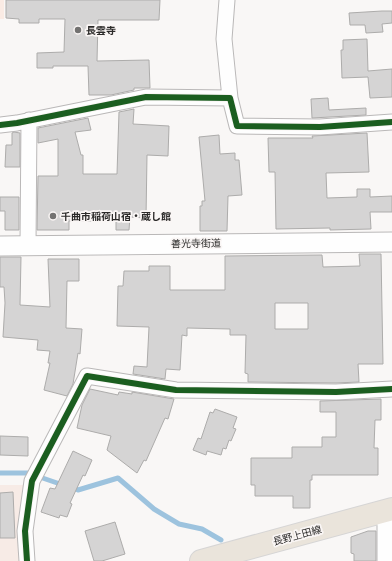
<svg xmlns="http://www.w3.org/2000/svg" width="392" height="561" font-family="'Open Sans','Noto Sans JP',sans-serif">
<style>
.industrial{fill:#f7ebe6}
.green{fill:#faebe4}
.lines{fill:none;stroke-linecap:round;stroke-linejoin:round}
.stream{stroke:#9dc3de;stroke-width:5}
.building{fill:#d5d4d4;stroke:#adacab;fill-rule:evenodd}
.minor-casing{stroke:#bab8b8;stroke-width:17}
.tertiary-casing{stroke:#bab8b8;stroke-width:21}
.primary-casing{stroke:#d6d5d5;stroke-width:24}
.minor{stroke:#fefefe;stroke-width:15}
.tertiary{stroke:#fefefe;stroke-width:19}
.primary{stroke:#eae4db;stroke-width:22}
.cycleway-casing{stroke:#faf6f5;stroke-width:8}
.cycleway{stroke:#1b5e20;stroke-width:6}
.poi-dot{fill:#737271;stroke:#faf6f5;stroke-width:1.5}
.labels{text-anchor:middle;stroke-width:3.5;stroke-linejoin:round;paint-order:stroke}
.poi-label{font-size:10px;font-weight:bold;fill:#2b2a29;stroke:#faf6f5;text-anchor:start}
.street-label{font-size:10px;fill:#2b2a29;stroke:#faf6f5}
</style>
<rect width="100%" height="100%" fill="#f9f7f6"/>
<path class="industrial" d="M 0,485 L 26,485 L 20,561 L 0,561 Z"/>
<path class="green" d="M 0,0 L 4,0 L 4,19 L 0,19 Z"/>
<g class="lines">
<path class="stream" d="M 0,473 L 28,473 L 63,485
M 71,487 L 78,490 L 118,478 L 154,509 L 179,524 L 202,529 L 221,540"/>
</g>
<path class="building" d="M 6,0 L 160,0 L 159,20 L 98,20 L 97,61 L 149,60 L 150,88 L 134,88 L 134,90 L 111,95 L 89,95 L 88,66 L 53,66 L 53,68 L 37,68 L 37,53 L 64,52 L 65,19 L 39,19 L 39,23 L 19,23 L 19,19 L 6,18 Z
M 382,11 L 392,11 L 392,23 L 382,24 L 383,32 L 366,33 L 365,25 L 350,25 L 349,13 Z
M 367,39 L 368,71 L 392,69 L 392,97 L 370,98 L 368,77 L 342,78 L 341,50 L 343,50 L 343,40 Z
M 328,98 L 329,110 L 366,108 L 366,115 L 312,118 L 311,99 Z
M 134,109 L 133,124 L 169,126 L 168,156 L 147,155 L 146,218 L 130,217 L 129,230 L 116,230 L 116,221 L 69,221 L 69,230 L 37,230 L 38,176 L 58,176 L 58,139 L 38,143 L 38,128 L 88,118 L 91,130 L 75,132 L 81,155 L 83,155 L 83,174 L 117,174 L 119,112 Z
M 14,132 L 20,133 L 20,167 L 5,167 L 6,145 L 12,145 L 12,133 Z
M 367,133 L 369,172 L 326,173 L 327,198 L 357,197 L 357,189 L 370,189 L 370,197 L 392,196 L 392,212 L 370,212 L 371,229 L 330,230 L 330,228 L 276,229 L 275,172 L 269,172 L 268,138 L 313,138 L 312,136 Z
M 219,135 L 220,154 L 235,153 L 235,160 L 239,160 L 242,195 L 228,196 L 227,231 L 200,231 L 200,206 L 202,206 L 202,201 L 205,201 L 199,137 Z
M 0,197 L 19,197 L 19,230 L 5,230 L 5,211 L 0,211 Z
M 359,254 L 381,254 L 383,364 L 358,364 L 359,382 L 336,383 L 248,382 L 248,374 L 245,373 L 246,335 L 230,335 L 230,329 L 187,328 L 187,336 L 182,335 L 180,370 L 166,369 L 165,379 L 133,374 L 134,366 L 147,367 L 149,327 L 117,326 L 118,286 L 123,286 L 124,271 L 149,271 L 149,266 L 170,266 L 170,290 L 225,290 L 225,256 L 322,255 L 323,267 L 360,266 ZM 275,303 L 308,303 L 308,329 L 275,329 Z
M 0,257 L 21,257 L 20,305 L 50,307 L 48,259 L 79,259 L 79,281 L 67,281 L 66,328 L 82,329 L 80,354 L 78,353 L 73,384 L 67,396 L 44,390 L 50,363 L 48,363 L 50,351 L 37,350 L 38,340 L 3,337 L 5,303 L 4,287 L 0,287 Z
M 90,389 L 118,395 L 119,392 L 132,394 L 132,392 L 174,399 L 168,419 L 165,418 L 146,461 L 144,460 L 137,473 L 107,450 L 111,436 L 77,428 L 82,405 Z
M 381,399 L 381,420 L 375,420 L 374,448 L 378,448 L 378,475 L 312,475 L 312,480 L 310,480 L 310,508 L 293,508 L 293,496 L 255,496 L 255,485 L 251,485 L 251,458 L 292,458 L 292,447 L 322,447 L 322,437 L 336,437 L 336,412 L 320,412 L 320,401 Z
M 215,409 L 237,417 L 233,428 L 236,429 L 231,441 L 229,440 L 226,449 L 223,448 L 221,455 L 207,451 L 206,455 L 193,450 L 198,438 L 201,439 L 210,412 L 213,413 Z
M 0,436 L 28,437 L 28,456 L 0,455 Z
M 73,451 L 92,460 L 85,476 L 83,475 L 70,503 L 72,504 L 67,517 L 60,515 L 59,518 L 41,512 L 50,488 L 55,489 Z
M 13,492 L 15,538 L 0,538 L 0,493 Z
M 115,522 L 125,554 L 102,561 L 94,561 L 85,531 Z
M 368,531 L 376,531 L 376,561 L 354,561 L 354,554 L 351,553 L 351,537 Z"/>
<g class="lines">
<defs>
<path id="minor" d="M 227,0 L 224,39 L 230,98
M 0,125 L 17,123 L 146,97 L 230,98 L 237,126 L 320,127 L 392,122
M 28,245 L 29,120
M 385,511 L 385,561
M 27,561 L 25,531 L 32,481 L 87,376 L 176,390 L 336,392 L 392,389"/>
<path id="tertiary" d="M 0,246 L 392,242"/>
<path id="primary" d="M 201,561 L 392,509"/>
</defs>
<use href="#minor" class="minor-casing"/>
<use href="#tertiary" class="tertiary-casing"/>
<use href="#primary" class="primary-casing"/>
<use href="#minor" class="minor"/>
<use href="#tertiary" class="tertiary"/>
<use href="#primary" class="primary"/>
<defs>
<path id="cycleway" d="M 0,125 L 17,123 L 146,97 L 230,98 L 237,126 L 320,127 L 392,122
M 27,561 L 25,531 L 32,481 L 87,376 L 176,390 L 336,392 L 392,389"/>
</defs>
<use href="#cycleway" class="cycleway-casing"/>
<use href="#cycleway" class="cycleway"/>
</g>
<g class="poi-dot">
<circle cx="78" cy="30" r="4"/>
<circle cx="53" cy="216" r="4"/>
</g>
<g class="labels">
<g class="poi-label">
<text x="86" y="34">長雲寺</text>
<text x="61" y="220">千曲市稲荷山宿・蔵し館</text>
</g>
<g class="street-label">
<text transform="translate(196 243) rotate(-1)" y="4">善光寺街道</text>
<text transform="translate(297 535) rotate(-15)" y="4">長野上田線</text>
</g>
</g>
</svg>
